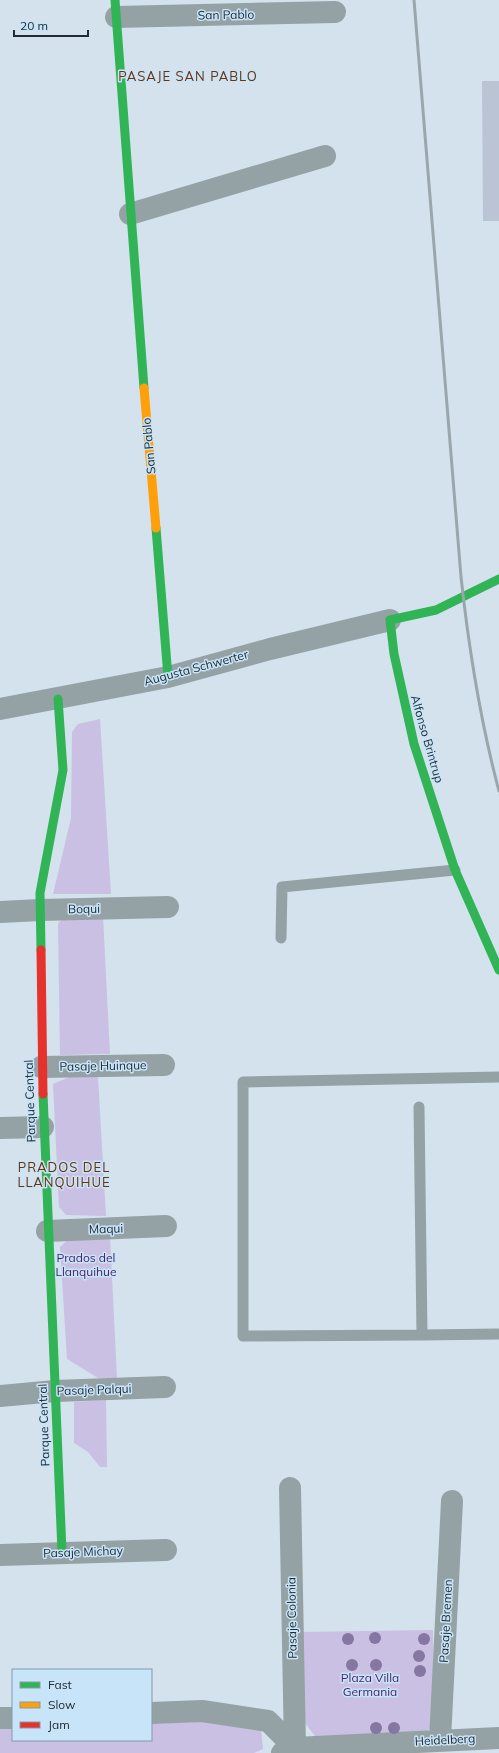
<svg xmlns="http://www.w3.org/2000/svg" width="499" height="1753" font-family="Mulish,sans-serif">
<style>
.green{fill:#c9c0e4}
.building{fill:#bac4d4}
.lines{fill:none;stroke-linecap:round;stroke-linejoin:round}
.lane{stroke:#95a2a5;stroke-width:11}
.street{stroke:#95a2a5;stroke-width:22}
.fast{stroke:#30b455;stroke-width:9}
.slow{stroke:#ff9f0a;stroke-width:9}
.jam{stroke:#e5322d;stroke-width:9}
.rail{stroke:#9aa6ac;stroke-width:3}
.tree{fill:#8576a2}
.labels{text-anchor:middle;stroke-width:3;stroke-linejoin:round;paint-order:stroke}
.street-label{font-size:12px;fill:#212b33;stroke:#c8e4f8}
.park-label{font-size:12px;fill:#461e64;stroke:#c8e4f8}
.neighbourhood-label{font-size:13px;letter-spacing:1px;fill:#6d3007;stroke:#c8e4f8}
</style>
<rect width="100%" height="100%" fill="#d3e2ed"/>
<path class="green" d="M 100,719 L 111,894 L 53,894 L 71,818 L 72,732 L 78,724 Z
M 65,915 L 103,916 L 110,1054 L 60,1055 L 58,924 Z
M 74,1075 L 98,1077 L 106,1216 L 66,1215 L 59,1207 L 53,1084 Z
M 72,1236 L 110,1236 L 117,1378 L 98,1378 L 67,1359 L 60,1247 Z
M 106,1400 L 107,1467 L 100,1467 L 88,1452 L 74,1443 L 74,1402 Z
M 433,1630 L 434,1721 L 425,1736 L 318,1740 L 305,1723 L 301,1632 Z
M 202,1718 L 261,1728 L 263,1749 L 254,1753 L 0,1753 L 0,1725 L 13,1725 L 13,1740 L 151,1740 L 151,1720 Z"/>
<path class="building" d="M 482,81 L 499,81 L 499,221 L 483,221 Z"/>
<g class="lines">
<path class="lane" d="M 281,938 L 282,887 L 455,870
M 419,1107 L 422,1335 L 499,1334
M 422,1335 L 243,1336 L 243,1082 L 499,1077"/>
<path class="street" d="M 116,17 L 335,12
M 130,214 L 325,156
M 0,709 L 168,677 L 270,649 L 390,620
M 0,912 L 40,910 L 168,907
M 41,1067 L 164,1065
M 0,1128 L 43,1127
M 47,1231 L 166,1226
M 0,1396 L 55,1391 L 165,1387
M 290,1488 L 295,1748
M 0,1555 L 166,1550
M 151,1713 L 202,1711 L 268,1721 L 295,1748
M 0,1718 L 13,1718
M 440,1740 L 452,1501
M 282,1753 L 295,1748 L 499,1738"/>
<path class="fast" d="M 115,0 L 144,388
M 156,528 L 168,677
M 499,579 L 436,610 L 390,620 L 394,654 L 414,744 L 455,870 L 499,970
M 41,950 L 40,893 L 63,770 L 58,699
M 43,1094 L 62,1552"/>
<path class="slow" d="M 144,388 L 156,528"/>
<path class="jam" d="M 41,950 L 43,1094"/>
<path class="rail" d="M 414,0 L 461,577 C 469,650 480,720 499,791"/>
</g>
<g class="tree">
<circle cx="375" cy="1638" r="6"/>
<circle cx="348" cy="1639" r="6"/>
<circle cx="424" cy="1639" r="6"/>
<circle cx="419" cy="1656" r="6"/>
<circle cx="352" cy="1665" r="6"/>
<circle cx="376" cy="1665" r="6"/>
<circle cx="420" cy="1671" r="6"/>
<circle cx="376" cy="1728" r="6"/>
<circle cx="394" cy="1728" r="6"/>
</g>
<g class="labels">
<g class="street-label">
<text transform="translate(226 15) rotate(-1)" y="4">San Pablo</text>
<text transform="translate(149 446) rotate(-95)" y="4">San Pablo</text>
<text transform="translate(196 668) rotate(-15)" y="4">Augusta Schwerter</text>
<text transform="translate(427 739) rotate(74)" y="4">Alfonso Brintrup</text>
<text transform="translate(84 909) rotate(-1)" y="4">Boqui</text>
<text transform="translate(103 1066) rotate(-1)" y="4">Pasaje Huinque</text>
<text transform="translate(30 1101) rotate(-92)" y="4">Parque Central</text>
<text transform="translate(106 1229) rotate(-2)" y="4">Maqui</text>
<text transform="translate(94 1390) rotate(-2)" y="4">Pasaje Palqui</text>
<text transform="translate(44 1425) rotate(-92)" y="4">Parque Central</text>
<text transform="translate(83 1552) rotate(-2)" y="4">Pasaje Michay</text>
<text transform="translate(292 1618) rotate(-91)" y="4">Pasaje Colonia</text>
<text transform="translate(446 1621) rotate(-87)" y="4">Pasaje Bremen</text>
<text transform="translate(445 1740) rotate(-3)" y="4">Heidelberg</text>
</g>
<g class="park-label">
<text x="86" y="1262">Prados del<tspan x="86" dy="14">Llanquihue</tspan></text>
<text x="370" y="1682">Plaza Villa<tspan x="370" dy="14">Germania</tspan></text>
</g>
<g class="neighbourhood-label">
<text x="188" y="81">PASAJE SAN PABLO</text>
<text x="64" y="1172">PRADOS DEL<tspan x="64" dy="15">LLANQUIHUE</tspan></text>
</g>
</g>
<rect x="12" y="1669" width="140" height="72" fill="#c8e4f8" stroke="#859aa9"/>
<rect x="20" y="1682" width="20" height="6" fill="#30b455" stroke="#859aa9"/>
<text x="48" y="1689" font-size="12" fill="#212b33">Fast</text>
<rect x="20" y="1702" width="20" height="6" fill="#ff9f0a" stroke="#859aa9"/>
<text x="48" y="1709" font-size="12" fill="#212b33">Slow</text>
<rect x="20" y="1722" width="20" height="6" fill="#e5322d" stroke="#859aa9"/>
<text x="48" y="1729" font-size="12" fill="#212b33">Jam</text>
<path d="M14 30v6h74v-6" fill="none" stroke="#212b33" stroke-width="2"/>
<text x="20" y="30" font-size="12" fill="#212b33" stroke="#c8e4f8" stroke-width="3" paint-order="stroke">20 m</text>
</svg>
